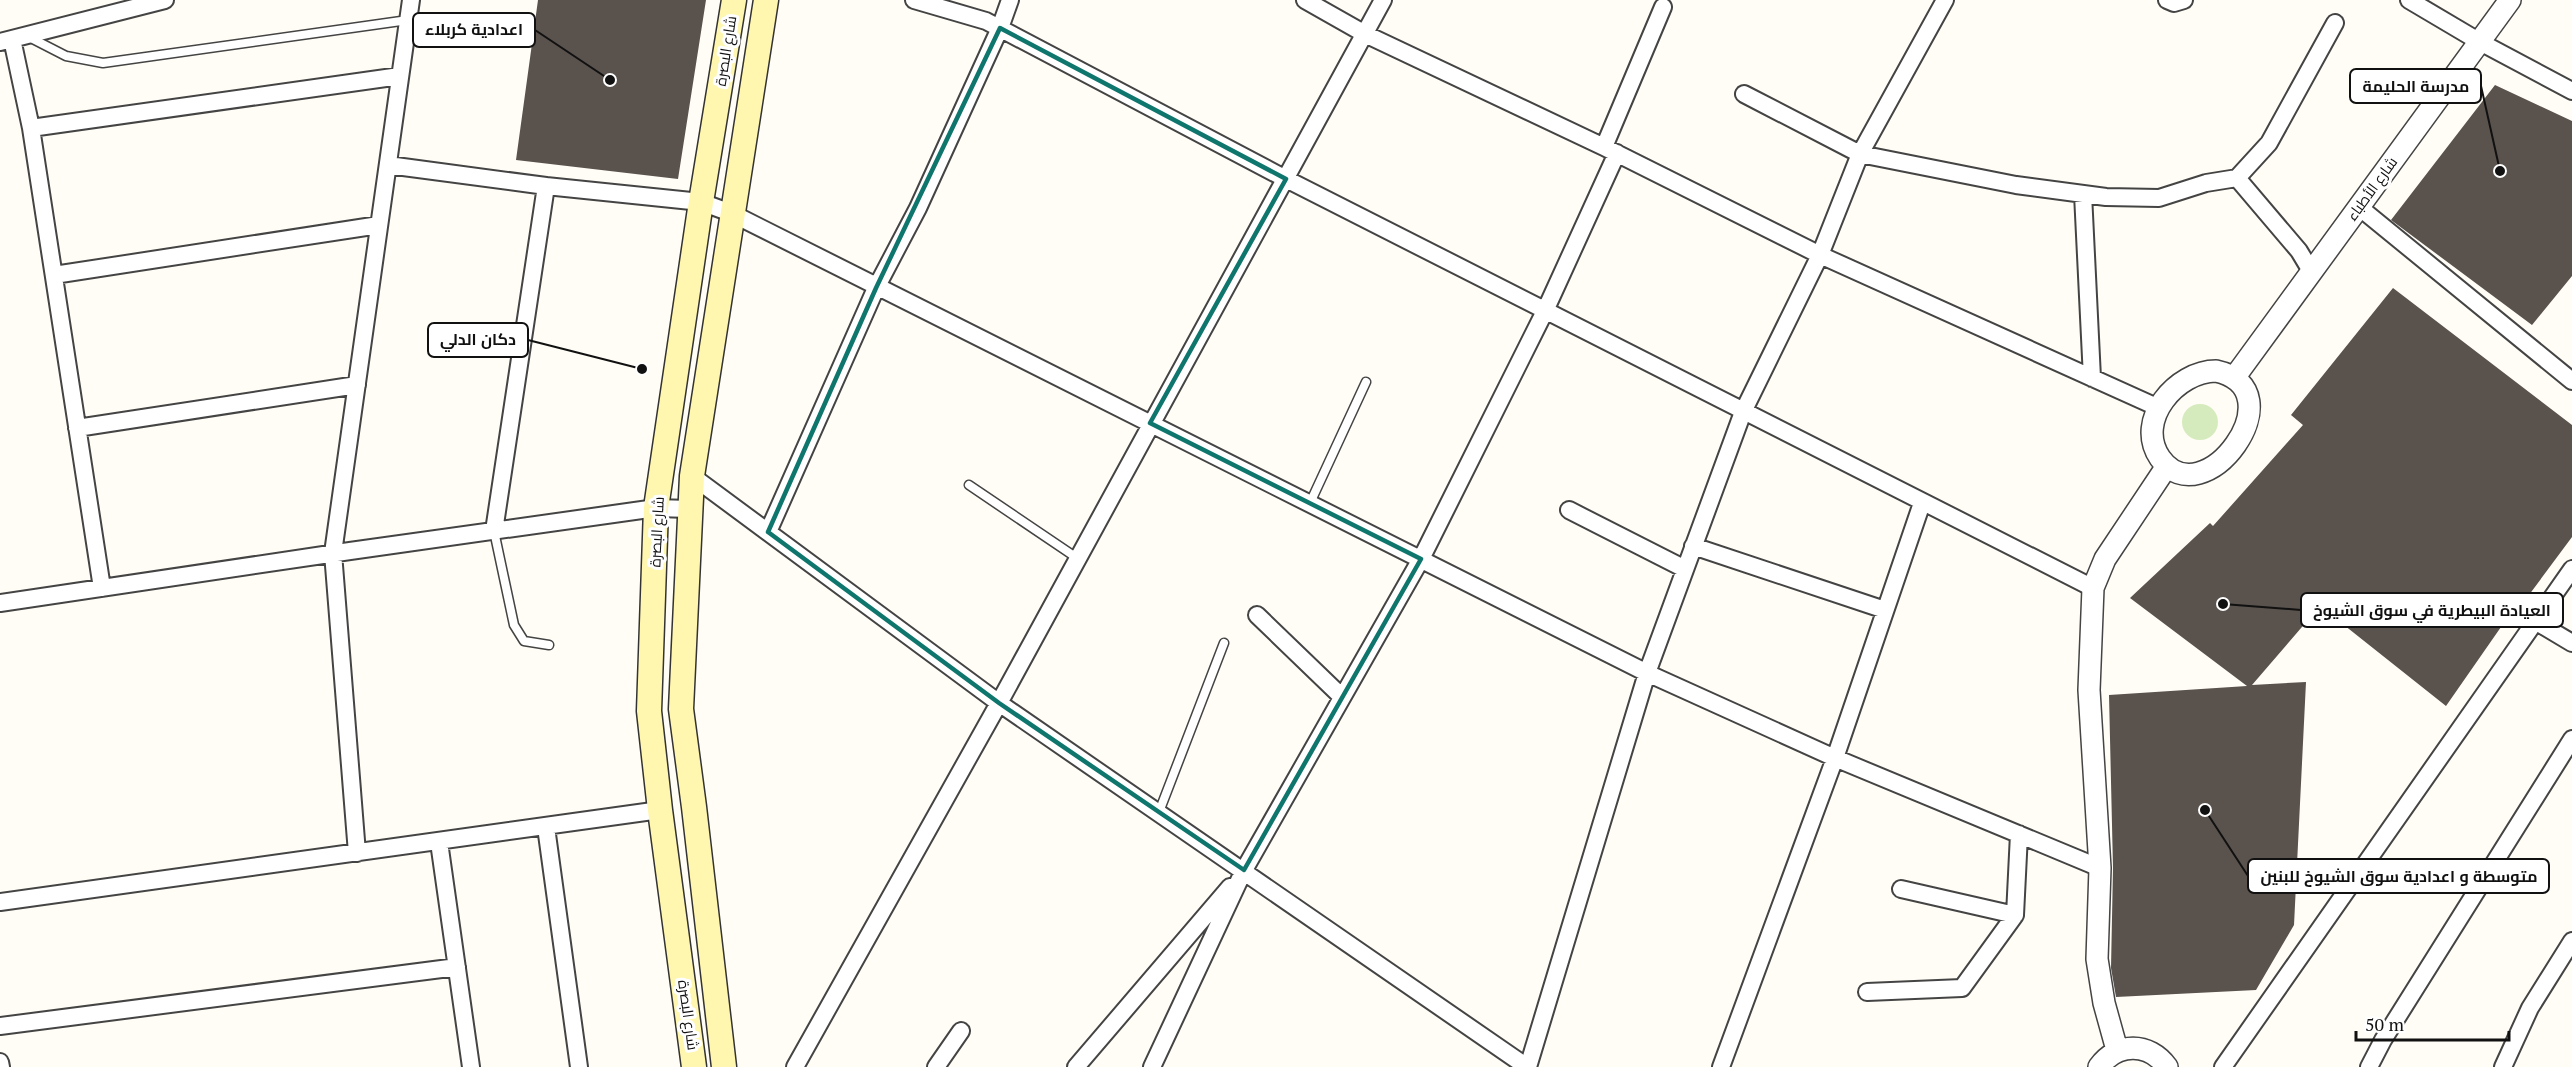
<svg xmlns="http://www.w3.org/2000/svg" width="2572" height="1067" font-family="'PT Serif',Cairo,serif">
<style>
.green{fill:#d5ebbd}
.building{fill:#5a524d}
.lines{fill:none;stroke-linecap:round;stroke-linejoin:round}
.service-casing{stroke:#444;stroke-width:11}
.minor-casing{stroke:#444;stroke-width:20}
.tertiary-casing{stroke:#444;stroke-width:24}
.secondary-casing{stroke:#333;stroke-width:27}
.service{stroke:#fff;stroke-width:8}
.minor{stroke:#fff;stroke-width:16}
.tertiary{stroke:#fff;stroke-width:21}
.secondary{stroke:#fff6b0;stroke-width:24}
.marked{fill:none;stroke:#0f766e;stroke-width:4.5;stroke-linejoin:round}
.labels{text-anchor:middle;stroke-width:6;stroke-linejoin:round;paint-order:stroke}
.street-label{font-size:15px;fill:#111;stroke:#fff}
.leader{fill:none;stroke:#111;stroke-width:2}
.callout-dot{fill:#111;stroke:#fff;stroke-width:2}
.callout{fill:#fff;stroke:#111;stroke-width:2}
.callout-label{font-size:16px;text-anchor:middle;font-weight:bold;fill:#111}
</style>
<rect width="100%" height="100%" fill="#fffdf5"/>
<path class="green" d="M2182 422a18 18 0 1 1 36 0a18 18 0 1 1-36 0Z"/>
<path class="building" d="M 538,0 L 706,0 L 678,179 L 516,160 Z
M 2495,85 L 2572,121 L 2572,276 L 2532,325 L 2391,220 Z
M 2393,288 L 2572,425 L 2572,537 L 2520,607 L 2517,604 L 2446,706 L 2320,606 L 2252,685 L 2306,682 L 2294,925 L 2256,990 L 2116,997 L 2111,968 L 2113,868 L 2109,695 L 2247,686 L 2130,598 L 2210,523 L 2213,526 L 2303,425 L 2291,415 Z"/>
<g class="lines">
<defs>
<path id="service" d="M 29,37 L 66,56 L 103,63 L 408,20
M 969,485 L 1077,558
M 1310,503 L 1366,382
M 494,531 L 514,625 L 524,641 L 549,645
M 1159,812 L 1224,643"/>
<path id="minor" d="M 914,0 L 986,21 L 1286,179 L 2093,588
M 1305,0 L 1365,34 L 1604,147 L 1820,255 L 2159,408
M 2167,0 L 2174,3 L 2184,0
M 2409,0 L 2480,42 L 2572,91
M 12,39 L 31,128 L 102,588
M 0,42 L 165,0
M 1744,94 L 1860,154 L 2016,185 L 2106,197 L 2159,198 L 2206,183 L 2237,178 L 2299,251 L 2311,271
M 31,128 L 400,76
M 1604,147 L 1663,7
M 388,165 L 546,186 L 701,202 L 731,213 L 1647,673 L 1835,758 L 2100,868
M 2237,178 L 2269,143 L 2335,23
M 2083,194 L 2092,378
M 2359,207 L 2572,381
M 54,275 L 379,225
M 77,428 L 357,385
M 692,476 L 999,703 L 1527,1067
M 1569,510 L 1685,569
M 494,531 L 546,186
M 768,532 L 876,288 L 918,208 L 1000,28 L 1010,0
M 1693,546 L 1885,610
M 0,603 L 350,551 L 656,508 L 690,509
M 1257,615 L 1342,697
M 2535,621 L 2572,643
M 546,827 L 579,1067
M 439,842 L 471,1067
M 357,853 L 333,553 L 411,0
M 1901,889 L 2015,915
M 0,902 L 660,810
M 1867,992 L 1962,988 L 2015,915 L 2019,834
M 0,1026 L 457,967
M 0,1062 L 1,1067
M 795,1067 L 999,703 L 1383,0
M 936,1067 L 961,1031
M 1076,1067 L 1230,887
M 1152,1067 L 1244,870 L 1421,559 L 1545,311 L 1617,153
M 1528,1067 L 1647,673 L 1743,412 L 1820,255 L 1860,154 L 1945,0
M 1721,1067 L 1835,758 L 1922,503
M 2223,1067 L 2572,569
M 2369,1067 L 2383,1040 L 2572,739
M 2503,1067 L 2530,1008 L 2572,941"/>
<path id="tertiary" d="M 2216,371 C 2300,389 2203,520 2160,458 C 2134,420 2177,371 2216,371 Z
M 2234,378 L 2510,0
M 2117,1050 L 2104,1003 L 2097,959 L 2100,868 L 2089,690 L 2093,588 L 2105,559 L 2167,466
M 2099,1067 C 2117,1042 2149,1042 2167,1067"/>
<path id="secondary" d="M 694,1067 L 660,810 L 649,711 L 656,508 L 701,202 L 734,0
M 724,1067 L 694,807 L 681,709 L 692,476 L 766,0"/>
</defs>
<use href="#service" class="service-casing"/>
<use href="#minor" class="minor-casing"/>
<use href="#tertiary" class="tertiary-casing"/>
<use href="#secondary" class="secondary-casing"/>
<use href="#service" class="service"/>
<use href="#minor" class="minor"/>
<use href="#tertiary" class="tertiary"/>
<use href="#secondary" class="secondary"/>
</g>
<path class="marked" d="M 1000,28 L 1286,179 L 1150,423 L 1421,559 L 1244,870 L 999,703 L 768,532 L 876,288 Z"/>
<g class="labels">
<g class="street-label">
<text transform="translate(726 51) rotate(-81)" y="5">شارع البصرة</text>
<text transform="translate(2372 189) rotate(-54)" y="5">شارع الأطباء</text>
<text transform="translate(657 532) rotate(-87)" y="5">شارع البصرة</text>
<text transform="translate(688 1015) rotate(82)" y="5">شارع البصرة</text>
</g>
</g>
<path class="leader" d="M610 80L535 30M2500 171L2481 86M642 369L528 340M2223 604L2301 610M2205 810L2248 876"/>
<g class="callout-dot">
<circle cx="610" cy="80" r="6"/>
<circle cx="2500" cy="171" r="6"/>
<circle cx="642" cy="369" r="6"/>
<circle cx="2223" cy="604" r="6"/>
<circle cx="2205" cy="810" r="6"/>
</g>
<g class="callout">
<rect x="413" y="13" width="122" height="34" rx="6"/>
<rect x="2350" y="69" width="131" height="34" rx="6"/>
<rect x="428" y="323" width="100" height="34" rx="6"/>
<rect x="2301" y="593" width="262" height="34" rx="6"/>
<rect x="2248" y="859" width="301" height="34" rx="6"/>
</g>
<g class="callout-label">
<text x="474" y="35">اعدادية كربلاء</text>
<text x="2416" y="92">مدرسة الحليمة</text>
<text x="478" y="345">دكان الدلي</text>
<text x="2432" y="616">العيادة البيطرية في سوق الشيوخ</text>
<text x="2399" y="882">متوسطة و اعدادية سوق الشيوخ للبنين</text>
</g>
<path d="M2356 1031v9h153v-9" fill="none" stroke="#111111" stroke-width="3"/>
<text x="2365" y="1031" font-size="18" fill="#111111" stroke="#ffffff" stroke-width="4.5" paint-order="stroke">50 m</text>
</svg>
